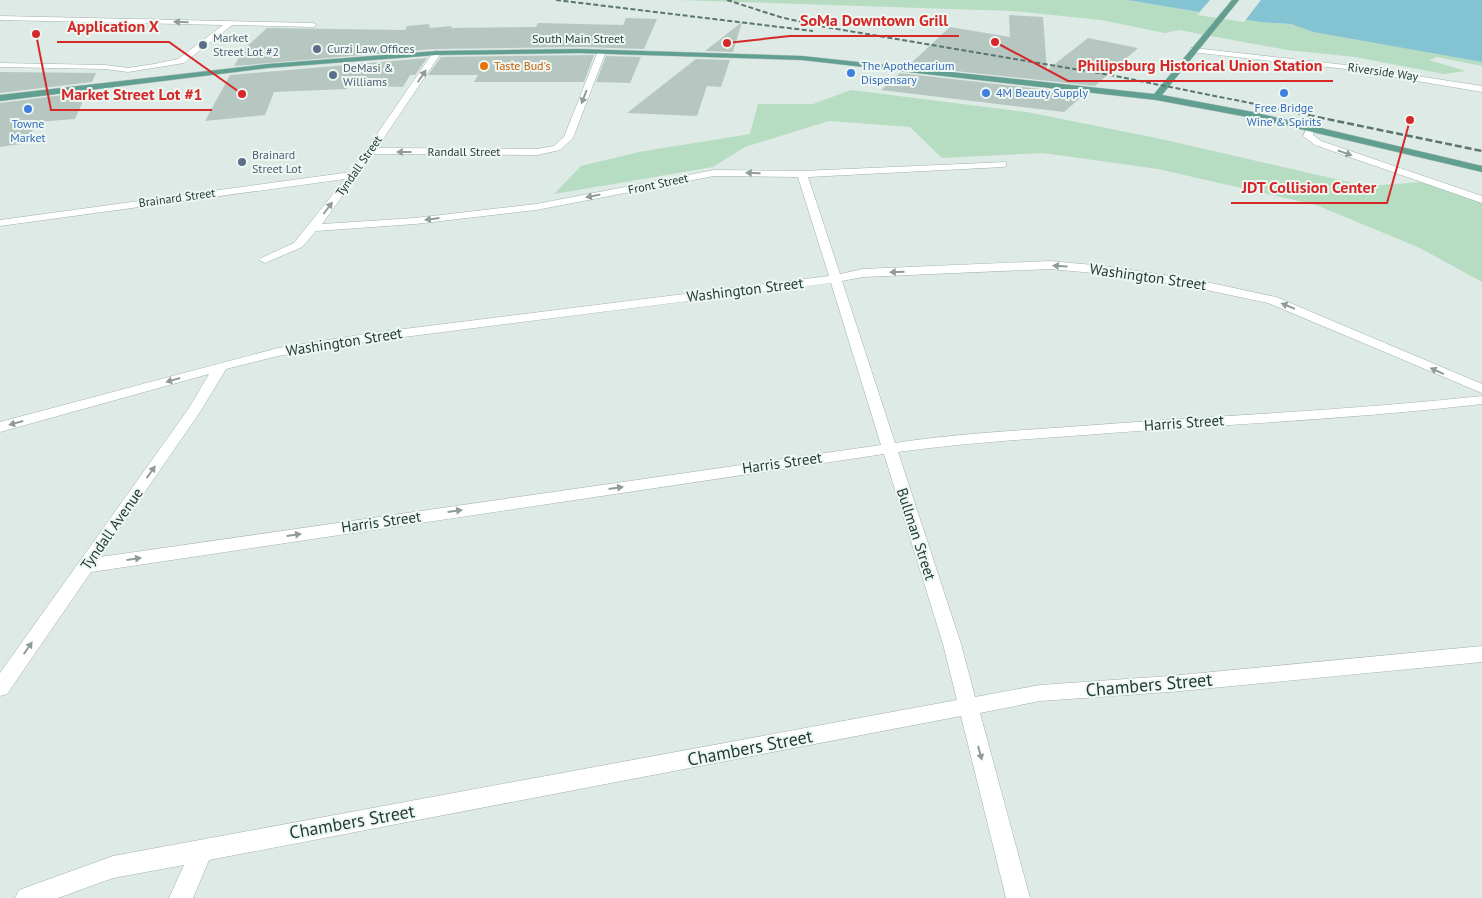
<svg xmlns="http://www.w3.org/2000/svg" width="1482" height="898" font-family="'PT Sans',sans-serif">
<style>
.green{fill:#b6dcc1}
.water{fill:#84c3d1}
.pier{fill:#deeae5}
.building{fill:#b6c7c1}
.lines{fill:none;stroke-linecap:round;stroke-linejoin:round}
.minor-casing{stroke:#a1b1ac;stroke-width:1}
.tertiary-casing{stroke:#a1b1ac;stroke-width:1}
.primary-casing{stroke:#bcc4c2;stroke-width:1}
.minor{fill:#fff;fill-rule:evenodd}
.tertiary{fill:#fff;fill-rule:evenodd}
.primary{fill:#61a091;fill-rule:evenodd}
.rail-far1{stroke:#59756e;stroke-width:2;stroke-dasharray:5 2.5;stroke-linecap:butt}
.rail{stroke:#59756e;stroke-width:2.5;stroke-dasharray:7 3;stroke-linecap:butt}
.oneway{fill:#8f9c99}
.service-dot{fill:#5c6f8a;stroke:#eef7f2;stroke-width:2}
.food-dot{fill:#e8710a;stroke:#eef7f2;stroke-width:2}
.shop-dot{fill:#3f7fe0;stroke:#eef7f2;stroke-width:2}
.labels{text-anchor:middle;stroke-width:4;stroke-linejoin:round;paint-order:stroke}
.far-service-label{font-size:12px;fill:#4e5e75;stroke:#eef7f2;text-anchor:start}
.far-street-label{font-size:12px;fill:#1f3933;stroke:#eef7f2}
.far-food-label{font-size:12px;fill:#c56008;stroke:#eef7f2;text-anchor:start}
.far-shop-label{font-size:12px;fill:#366cbe;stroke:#eef7f2;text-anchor:start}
.street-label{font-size:15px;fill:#1f3933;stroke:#eef7f2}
.near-street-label{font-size:18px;fill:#1f3933;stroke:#eef7f2}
.leader{fill:none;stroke:#d62828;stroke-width:2}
.callout-dot{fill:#d62828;stroke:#eef7f2;stroke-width:2}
.callout-label{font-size:16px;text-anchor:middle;font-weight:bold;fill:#d62828;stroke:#eef7f2;stroke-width:4;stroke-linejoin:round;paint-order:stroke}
</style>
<rect width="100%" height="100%" fill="#deeae5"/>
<path class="green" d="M 678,0 L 1127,0 L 1260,22 L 1291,24 L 1313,32 L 1482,62 L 1482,66 L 1437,57 L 1429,60 L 1466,71 L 1444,74 L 1355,57 L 1287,50 L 1179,30 L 1165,33 L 1101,20 L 1013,11 Z
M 851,90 L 1027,112 L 1161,139 L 1366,186 L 1423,182 L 1482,202 L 1482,282 L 1420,248 L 1316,205 L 1158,169 L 1043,153 L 942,158 L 910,127 L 829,121 L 745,147 L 713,167 L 554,194 L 581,166 L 639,152 L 750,134 L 758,104 L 813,104 Z"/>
<path class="water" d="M 1127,0 L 1482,0 L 1482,62 L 1313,32 L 1291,24 L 1260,22 Z"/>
<path class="pier" d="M 1210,0 L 1261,0 L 1244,22 L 1197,15 Z"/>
<path class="building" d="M 1009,15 L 1043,17 L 1047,70 L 1088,38 L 1138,48 L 1095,86 L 908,66 L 950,27 L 1010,37 Z
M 626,18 L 657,19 L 644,49 L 579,47 L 434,49 L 234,66 L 243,50 L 267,28 L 405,30 L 407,26 L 429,24 L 430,28 L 452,26 L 451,28 L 536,27 L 538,23 L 623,25 Z
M 742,22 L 733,52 L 705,51 Z
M 594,55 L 584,82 L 474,82 L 478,75 L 428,75 L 441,57 Z
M 606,56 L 641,57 L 630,83 L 596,82 Z
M 427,58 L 415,75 L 410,75 L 403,87 L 348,85 L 347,89 L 274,92 L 265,115 L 205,121 L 230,75 Z
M 696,59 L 730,60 L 721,87 L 707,86 L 697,116 L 627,113 Z
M 0,72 L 96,73 L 92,82 L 0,93 Z
M 900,73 L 1085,94 L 1064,112 L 881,90 Z
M 87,92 L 75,119 L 36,122 L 28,143 L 0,147 L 0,103 Z"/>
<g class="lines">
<defs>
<path id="minor" d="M 0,16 L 313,23 L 317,25 L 313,27 L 232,25 L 184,63 L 128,72 L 105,69 L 0,67 L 0,63 L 105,65 L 128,68 L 154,64 L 178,59 L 223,25 L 0,20 Z
M 1194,48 L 1346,65 L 1482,86 L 1482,92 L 1346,69 L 1191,52 L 1191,48 Z
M 602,49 L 606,51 L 573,138 L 560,150 L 537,155 L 373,154 L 322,224 L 415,218 L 536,204 L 714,170 L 802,171 L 1006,162 L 1006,166 L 1003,167 L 808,177 L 840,274 L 863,269 L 1050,261 L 1104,266 L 1197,280 L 1276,297 L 1482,384 L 1482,393 L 1268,303 L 1197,288 L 1104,274 L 1050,269 L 863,277 L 842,281 L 895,443 C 953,434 1010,431 1068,427 C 1206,416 1344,411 1482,396 L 1482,404 C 1345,420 1208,425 1071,436 C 1013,440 956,444 898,452 L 961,644 L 975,697 L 1040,685 L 1170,676 L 1482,646 L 1482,662 L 1170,692 L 1040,701 L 980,713 L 1030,898 L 1006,898 L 961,716 L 209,860 L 193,898 L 169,898 L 184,865 L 113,878 L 58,898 L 15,898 L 19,890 L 113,856 L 957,700 L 943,644 L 884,454 L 91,572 L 7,694 L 0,696 L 0,673 L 189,408 L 209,374 L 0,432 L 0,422 L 278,348 L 372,333 L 829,276 L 798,177 L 714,176 L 536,210 L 415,224 L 316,231 L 302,247 L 265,263 L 259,260 L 261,258 L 294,243 L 345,179 L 0,226 L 0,220 L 351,172 L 434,51 L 437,51 L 441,53 L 377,148 L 537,149 L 554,146 L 564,137 L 598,51 ZM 831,283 L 881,445 L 100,557 L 200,412 L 226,369 L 278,356 L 372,341 Z"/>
<path id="tertiary" d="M 1308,126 L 1314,126 L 1313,135 L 1321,141 L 1482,196 L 1482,203 L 1315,145 L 1303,136 Z"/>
<path id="primary" d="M 1232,0 L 1239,0 L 1162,95 L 1253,112 L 1482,166 L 1482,172 L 1253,118 L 1156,100 L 802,60 L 579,53 L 437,55 L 268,68 L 0,101 L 0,95 L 268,64 L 437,51 L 579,49 L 802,56 L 1154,94 Z"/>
</defs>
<use href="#minor" class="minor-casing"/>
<use href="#tertiary" class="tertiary-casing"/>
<use href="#primary" class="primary-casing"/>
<use href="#minor" class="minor"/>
<use href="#tertiary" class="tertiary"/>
<use href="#primary" class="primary"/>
<path class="rail-far1" d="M 556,0 L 813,31
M 727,0 L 780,17 L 819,26 L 1110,75 L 1265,106"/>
<path class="rail" d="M 1259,105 L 1482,151"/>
</g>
<defs><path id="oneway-solid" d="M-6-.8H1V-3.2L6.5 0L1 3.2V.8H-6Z" transform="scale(1.25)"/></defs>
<g class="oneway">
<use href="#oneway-solid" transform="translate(181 22) rotate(-179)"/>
<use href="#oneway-solid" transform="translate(422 76) rotate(-56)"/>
<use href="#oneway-solid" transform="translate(584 97) rotate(111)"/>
<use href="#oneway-solid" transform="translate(404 152) rotate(-180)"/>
<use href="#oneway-solid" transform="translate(1345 153) rotate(19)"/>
<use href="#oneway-solid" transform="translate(753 173) rotate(-178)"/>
<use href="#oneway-solid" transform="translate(593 196) rotate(169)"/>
<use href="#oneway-solid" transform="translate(328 208) rotate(-53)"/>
<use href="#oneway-solid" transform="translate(432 219) rotate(173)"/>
<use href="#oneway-solid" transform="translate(1060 266) rotate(-177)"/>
<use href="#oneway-solid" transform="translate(897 272) rotate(178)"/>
<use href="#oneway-solid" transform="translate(1288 306) rotate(-158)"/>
<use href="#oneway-solid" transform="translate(1437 371) rotate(-156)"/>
<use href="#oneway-solid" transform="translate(173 380) rotate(164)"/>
<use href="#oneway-solid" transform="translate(16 423) rotate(165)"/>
<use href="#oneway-solid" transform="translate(151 472) rotate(-55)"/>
<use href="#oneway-solid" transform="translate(616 488) rotate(-8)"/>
<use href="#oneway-solid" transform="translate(455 511) rotate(-8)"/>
<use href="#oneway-solid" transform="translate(294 535) rotate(-8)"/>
<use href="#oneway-solid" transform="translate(134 559) rotate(-8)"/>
<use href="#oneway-solid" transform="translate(28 648) rotate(-55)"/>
<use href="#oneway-solid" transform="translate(980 753) rotate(75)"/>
</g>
<g class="service-dot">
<circle cx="203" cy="45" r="5"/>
<circle cx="317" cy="49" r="5"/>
<circle cx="333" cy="75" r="5"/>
<circle cx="242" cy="162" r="5"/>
</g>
<circle class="food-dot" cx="484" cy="66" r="5"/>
<g class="shop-dot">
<circle cx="851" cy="73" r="5"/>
<circle cx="986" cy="93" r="5"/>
<circle cx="1284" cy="93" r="5"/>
<circle cx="28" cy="109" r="5"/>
</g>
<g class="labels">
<g class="far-service-label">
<text x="213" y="42">Market<tspan x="213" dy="14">Street Lot #2</tspan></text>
<text x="327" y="53">Curzi Law Offices</text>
<text x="343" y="72">DeMasi &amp;<tspan x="343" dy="14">Williams</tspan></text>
<text x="252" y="159">Brainard<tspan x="252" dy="14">Street Lot</tspan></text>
</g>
<g class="far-street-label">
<text x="578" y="43">South Main Street</text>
<text transform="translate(1383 72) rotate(8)" y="4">Riverside Way</text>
<text x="464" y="156">Randall Street</text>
<text transform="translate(359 166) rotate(-55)" y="4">Tyndall Street</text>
<text transform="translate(658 184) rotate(-12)" y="4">Front Street</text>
<text transform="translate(177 198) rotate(-8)" y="4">Brainard Street</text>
</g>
<g class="far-food-label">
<text x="494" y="70">Taste Bud's</text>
</g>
<g class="far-shop-label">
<text x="861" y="70">The Apothecarium<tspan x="861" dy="14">Dispensary</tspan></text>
<text x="996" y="97">4M Beauty Supply</text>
<text x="1284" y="112" text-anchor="middle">Free Bridge<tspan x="1284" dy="14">Wine &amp; Spirits</tspan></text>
<text x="28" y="128" text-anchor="middle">Towne<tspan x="28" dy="14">Market</tspan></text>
</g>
<g class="street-label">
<text transform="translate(1148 277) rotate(8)" y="5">Washington Street</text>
<text transform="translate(745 290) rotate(-7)" y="5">Washington Street</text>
<text transform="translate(344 342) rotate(-9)" y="5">Washington Street</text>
<text transform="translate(1184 423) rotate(-4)" y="5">Harris Street</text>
<text transform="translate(782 463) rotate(-8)" y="5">Harris Street</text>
<text transform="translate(381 522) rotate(-8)" y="5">Harris Street</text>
<text transform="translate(112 529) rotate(-55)" y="5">Tyndall Avenue</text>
<text transform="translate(916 534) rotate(72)" y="5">Bullman Street</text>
</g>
<g class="near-street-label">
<text transform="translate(1149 685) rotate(-5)" y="6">Chambers Street</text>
<text transform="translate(750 748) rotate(-11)" y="6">Chambers Street</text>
<text transform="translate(352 822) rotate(-10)" y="6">Chambers Street</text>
</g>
</g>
<path class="leader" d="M727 43L790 36H959M242 94L169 42H57M995 42L1068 81H1333M36 34L51 110H212M1410 120L1387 203H1231"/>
<g class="callout-dot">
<circle cx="727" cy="43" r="5"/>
<circle cx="242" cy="94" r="5"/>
<circle cx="995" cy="42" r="5"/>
<circle cx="36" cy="34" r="5"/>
<circle cx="1410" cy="120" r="5"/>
</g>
<g class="callout-label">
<text x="874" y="26">SoMa Downtown Grill</text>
<text x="113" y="32">Application X</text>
<text x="1200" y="71">Philipsburg Historical Union Station</text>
<text x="132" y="100">Market Street Lot #1</text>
<text x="1309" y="193">JDT Collision Center</text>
</g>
</svg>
